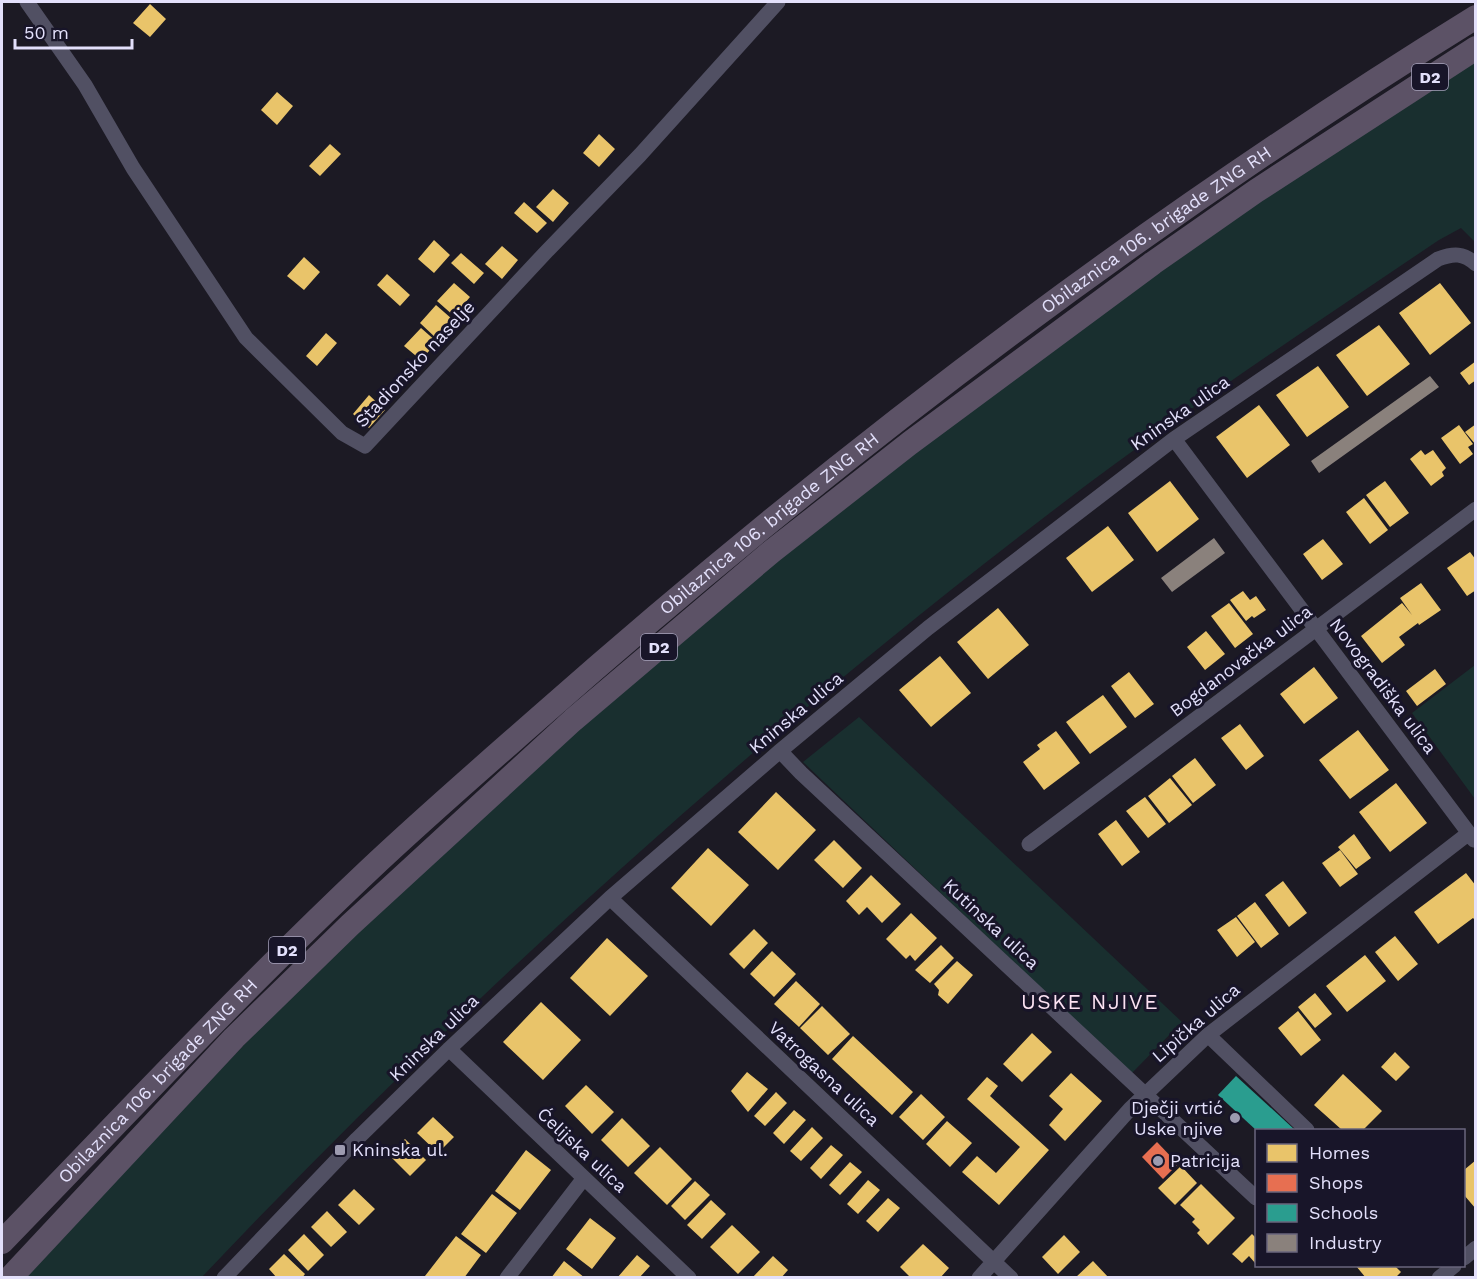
<svg xmlns="http://www.w3.org/2000/svg" width="1477" height="1279" font-family="'Work Sans',sans-serif">
<style>
.green{fill:#192f2f}
.homes{fill:#e9c46a}
.shops{fill:#e76f51}
.schools{fill:#2a9d8f}
.industry{fill:#8a817c}
.lines{fill:none;stroke-linecap:round;stroke-linejoin:round}
.minor{stroke:#515063;stroke-width:15}
.trunk{stroke:#5c5266;stroke-width:24}
.poi-dot{fill:#9d9bb0;stroke:#181529;stroke-width:2}
.labels{text-anchor:middle;stroke-width:6;stroke-linejoin:round;paint-order:stroke}
.shield{fill:#181529;stroke:#a6a3bc;stroke-width:1.5}
.shield-label{font-size:16px;font-weight:bold;fill:#e3e0fb}
.street-label{font-size:18px;fill:#e3e0fb;stroke:#181529}
.poi-label{font-size:18px;fill:#e3e0fb;stroke:#181529;text-anchor:start}
.quarter-label{font-size:21px;letter-spacing:1.5px;fill:#fbe2f2;stroke:#181529}
</style>
<rect width="100%" height="100%" fill="#1c1a24"/>
<path class="green" d="M 1475,56 L 1475,242 L 1461,228 L 1439,240 C 1311,326 1182,412 1059,506 C 753,739 466,998 202,1277 L 22,1278 L 299,987 L 570,735 L 839,508 L 1147,277 Z
M 1475,665 L 1475,799 L 1412,713 Z
M 859,717 L 1182,1022 L 1131,1074 L 803,762 Z"/>
<path class="homes" d="M 150,4 L 166,19 L 150,37 L 133,23 Z
M 277,92 L 293,106 L 277,125 L 261,110 Z
M 599,134 L 615,149 L 599,167 L 583,153 Z
M 330,144 L 341,154 L 320,176 L 309,166 Z
M 553,189 L 569,203 L 553,222 L 536,207 Z
M 524,202 L 547,223 L 537,233 L 514,213 Z
M 434,240 L 450,255 L 434,273 L 418,259 Z
M 502,246 L 518,260 L 502,279 L 485,264 Z
M 461,253 L 484,273 L 474,284 L 451,263 Z
M 304,257 L 320,272 L 304,290 L 287,276 Z
M 387,274 L 410,295 L 400,306 L 377,285 Z
M 454,283 L 470,297 L 454,316 L 437,301 Z
M 1440,283 L 1471,323 L 1430,355 L 1399,313 Z
M 436,305 L 452,319 L 436,338 L 420,323 Z
M 1379,325 L 1410,364 L 1367,396 L 1336,355 Z
M 421,328 L 437,342 L 421,360 L 404,346 Z
M 326,333 L 337,343 L 317,366 L 306,356 Z
M 1476,361 L 1476,380 L 1469,385 L 1460,373 Z
M 1318,366 L 1349,407 L 1307,437 L 1276,395 Z
M 369,395 L 385,410 L 369,428 L 353,414 Z
M 1259,405 L 1290,445 L 1247,478 L 1216,437 Z
M 1476,424 L 1476,445 L 1465,432 Z
M 1459,425 L 1473,444 L 1468,447 L 1473,454 L 1460,464 L 1441,438 Z
M 1421,450 L 1425,455 L 1433,450 L 1446,468 L 1442,472 L 1444,476 L 1431,486 L 1410,459 Z
M 1170,481 L 1199,519 L 1157,552 L 1128,513 Z
M 1385,481 L 1409,513 L 1390,527 L 1366,495 Z
M 1364,498 L 1388,530 L 1370,544 L 1346,512 Z
M 1108,526 L 1134,560 L 1092,592 L 1066,558 Z
M 1323,539 L 1343,564 L 1322,580 L 1303,554 Z
M 1470,552 L 1476,560 L 1476,590 L 1467,596 L 1447,568 Z
M 1421,583 L 1441,610 L 1419,625 L 1418,623 L 1399,637 L 1405,645 L 1382,663 L 1361,636 L 1402,603 L 1412,615 L 1400,598 Z
M 1243,591 L 1250,600 L 1256,596 L 1266,610 L 1254,618 L 1252,616 L 1246,621 L 1230,600 Z
M 1229,603 L 1253,634 L 1235,648 L 1211,616 Z
M 998,608 L 1029,645 L 988,679 L 957,642 Z
M 1206,631 L 1225,654 L 1205,670 L 1187,647 Z
M 940,656 L 971,693 L 931,727 L 899,690 Z
M 1314,667 L 1338,698 L 1304,724 L 1280,694 Z
M 1435,669 L 1446,684 L 1417,706 L 1406,691 Z
M 1129,672 L 1154,704 L 1135,718 L 1111,686 Z
M 1103,695 L 1127,727 L 1090,754 L 1066,722 Z
M 1240,724 L 1264,756 L 1246,770 L 1221,738 Z
M 1358,730 L 1389,770 L 1350,799 L 1319,760 Z
M 1056,731 L 1080,763 L 1044,790 L 1023,762 L 1040,749 L 1037,745 Z
M 1195,758 L 1216,785 L 1193,803 L 1172,776 Z
M 1170,778 L 1192,805 L 1169,823 L 1148,796 Z
M 1396,783 L 1427,823 L 1390,852 L 1359,812 Z
M 776,792 L 816,830 L 778,870 L 738,832 Z
M 1145,797 L 1166,824 L 1148,838 L 1126,811 Z
M 1116,820 L 1140,852 L 1122,866 L 1098,834 Z
M 1354,834 L 1371,858 L 1356,869 L 1338,847 Z
M 834,840 L 862,868 L 843,888 L 814,860 Z
M 708,848 L 749,885 L 711,926 L 671,888 Z
M 1340,850 L 1358,874 L 1340,887 L 1322,863 Z
M 1466,873 L 1476,886 L 1476,921 L 1473,918 L 1438,944 L 1414,912 Z
M 871,875 L 901,904 L 882,923 L 867,907 L 859,915 L 846,901 Z
M 1283,881 L 1307,913 L 1289,927 L 1265,895 Z
M 1255,902 L 1279,934 L 1261,948 L 1237,916 Z
M 911,913 L 937,938 L 915,961 L 910,955 L 906,959 L 886,939 Z
M 1236,917 L 1255,942 L 1237,957 L 1217,930 Z
M 754,929 L 768,943 L 744,969 L 729,954 Z
M 1395,936 L 1418,964 L 1398,981 L 1375,952 Z
M 607,938 L 648,976 L 610,1016 L 570,978 Z
M 941,945 L 954,958 L 930,983 L 915,970 Z
M 772,951 L 796,974 L 774,997 L 750,974 Z
M 1365,955 L 1386,981 L 1347,1012 L 1326,986 Z
M 957,961 L 973,975 L 948,1004 L 938,995 L 939,990 L 934,984 Z
M 796,981 L 820,1004 L 799,1027 L 774,1004 Z
M 1315,993 L 1332,1014 L 1315,1028 L 1298,1007 Z
M 541,1002 L 581,1040 L 543,1080 L 503,1042 Z
M 822,1006 L 850,1034 L 828,1055 L 800,1028 Z
M 1298,1011 L 1321,1040 L 1301,1056 L 1278,1028 Z
M 1032,1033 L 1052,1052 L 1022,1082 L 1003,1064 Z
M 853,1036 L 913,1092 L 892,1115 L 832,1059 Z
M 1395,1052 L 1410,1067 L 1396,1081 L 1381,1067 Z
M 747,1072 L 768,1089 L 748,1112 L 731,1091 Z
M 1071,1073 L 1102,1101 L 1065,1141 L 1049,1125 L 1063,1109 L 1049,1096 Z
M 1343,1074 L 1382,1111 L 1363,1130 L 1342,1130 L 1314,1105 Z
M 987,1077 L 998,1086 L 990,1096 L 1049,1150 L 999,1205 L 962,1172 L 977,1156 L 996,1173 L 1020,1147 L 967,1099 Z
M 586,1085 L 614,1112 L 592,1134 L 565,1106 Z
M 776,1092 L 787,1103 L 765,1126 L 754,1116 Z
M 921,1094 L 945,1117 L 923,1140 L 899,1117 Z
M 794,1110 L 806,1120 L 784,1144 L 773,1133 Z
M 433,1117 L 454,1137 L 438,1153 L 417,1133 Z
M 622,1118 L 650,1146 L 628,1167 L 601,1140 Z
M 947,1121 L 972,1143 L 950,1167 L 926,1144 Z
M 812,1127 L 823,1138 L 801,1161 L 790,1151 Z
M 405,1139 L 426,1160 L 410,1176 L 389,1155 Z
M 831,1145 L 843,1155 L 821,1179 L 810,1168 Z
M 660,1147 L 692,1179 L 667,1205 L 634,1173 Z
M 526,1150 L 551,1170 L 520,1210 L 495,1191 Z
M 1476,1160 L 1476,1209 L 1464,1195 L 1464,1170 Z
M 850,1162 L 862,1172 L 840,1195 L 829,1185 Z
M 1181,1166 L 1197,1183 L 1175,1205 L 1158,1188 Z
M 868,1180 L 880,1190 L 858,1214 L 847,1204 Z
M 695,1181 L 710,1195 L 685,1220 L 671,1206 Z
M 1201,1184 L 1235,1218 L 1208,1245 L 1197,1233 L 1200,1230 L 1192,1222 L 1195,1219 L 1180,1205 Z
M 354,1189 L 375,1209 L 359,1225 L 338,1205 Z
M 492,1194 L 517,1213 L 486,1253 L 461,1234 Z
M 888,1198 L 900,1208 L 878,1232 L 866,1221 Z
M 711,1200 L 726,1214 L 702,1239 L 687,1225 Z
M 327,1211 L 347,1232 L 331,1247 L 311,1227 Z
M 590,1218 L 616,1238 L 592,1269 L 566,1249 Z
M 732,1225 L 760,1252 L 738,1274 L 710,1247 Z
M 304,1234 L 324,1255 L 308,1271 L 288,1250 Z
M 1252,1234 L 1256,1238 L 1256,1262 L 1255,1263 L 1249,1256 L 1242,1263 L 1232,1254 Z
M 1064,1235 L 1080,1252 L 1058,1274 L 1042,1257 Z
M 456,1236 L 481,1255 L 464,1278 L 426,1278 L 425,1276 Z
M 923,1244 L 949,1268 L 940,1278 L 911,1278 L 900,1267 Z
M 284,1254 L 305,1274 L 302,1278 L 277,1278 L 269,1269 Z
M 637,1255 L 650,1266 L 639,1278 L 617,1278 Z
M 773,1256 L 788,1270 L 781,1278 L 752,1278 Z
M 564,1261 L 585,1278 L 551,1278 Z
M 1093,1261 L 1109,1278 L 1075,1278 Z
M 1356,1266 L 1395,1266 L 1401,1272 L 1395,1278 L 1366,1278 Z"/>
<path class="shops" d="M 1157,1142 L 1178,1164 L 1163,1179 L 1142,1157 Z"/>
<path class="schools" d="M 1236,1076 L 1295,1130 L 1256,1130 L 1218,1095 Z"/>
<path class="industry" d="M 1430,376 L 1439,387 L 1319,473 L 1311,461 Z
M 1214,538 L 1225,553 L 1172,592 L 1161,578 Z"/>
<g class="lines">
<path class="minor" d="M 27,2 L 85,85 L 133,168 L 246,338 L 342,433 L 365,446 L 547,251 L 640,155 L 778,2
M 1174,439 L 1474,840
M 780,751 L 801,773 L 1256,1198
M 1029,844 L 1476,509
M 610,898 L 1011,1278
M 1208,1035 L 1307,1130
M 449,1049 L 689,1278
M 1464,1258 L 1476,1248
M 224,1278 L 357,1139 L 449,1049 L 610,898 L 780,751 L 928,628 L 1174,439 L 1438,259 C 1454,253 1463,253 1476,264
M 507,1278 L 584,1178
M 979,1278 L 1130,1109 L 1208,1035 L 1469,833
M 1439,1278 L 1454,1266"/>
<g class="trunk">
<path id="s1" d="M 2,1242 C 123,1117 242,990 368,871 C 424,818 483,767 541,716 C 833,458 1144,222 1476,17"/>
<path d="M 10,1278 L 234,1038 L 350,925 L 573,720 L 771,552 L 910,443 L 1153,263 L 1256,191 L 1476,48"/>
</g>
</g>
<g class="poi-dot">
<circle cx="1235" cy="1118" r="6"/>
<rect x="334" y="1144" width="12" height="12" rx="3"/>
<circle cx="1158" cy="1161" r="6"/>
</g>
<g class="labels">
<g class="shield">
<rect x="1412" y="64" width="36" height="26" rx="4.5"/>
<rect x="641" y="634" width="36" height="26" rx="4.5"/>
<rect x="269" y="937" width="36" height="26" rx="4.5"/>
</g>
<g class="shield-label">
<text x="1430" y="83">D2</text>
<text x="659" y="653">D2</text>
<text x="287" y="956">D2</text>
</g>
<g class="street-label">
<text dy="6" stroke="none"><textPath href="#s1" startOffset="1538">Obilaznica 106. brigade ZNG RH</textPath></text>
<text transform="translate(415 364) rotate(-47)" y="6">Stadionsko naselje</text>
<text transform="translate(1180 413) rotate(-35)" y="6">Kninska ulica</text>
<text dy="6" stroke="none"><textPath href="#s1" startOffset="1052">Obilaznica 106. brigade ZNG RH</textPath></text>
<text transform="translate(1241 661) rotate(-37)" y="6">Bogdanovačka ulica</text>
<text transform="translate(1383 686) rotate(53)" y="6">Novogradiška ulica</text>
<text transform="translate(796 713) rotate(-40)" y="6">Kninska ulica</text>
<text transform="translate(991 924) rotate(43)" y="6">Kutinska ulica</text>
<text transform="translate(1196 1023) rotate(-41)" y="6">Lipička ulica</text>
<text transform="translate(434 1038) rotate(-44)" y="6">Kninska ulica</text>
<text transform="translate(824 1074) rotate(43)" y="6">Vatrogasna ulica</text>
<text dy="6" stroke="none"><textPath href="#s1" startOffset="224">Obilaznica 106. brigade ZNG RH</textPath></text>
<text transform="translate(582 1150) rotate(43)" y="6">Ćelijska ulica</text>
</g>
<g class="poi-label">
<text x="1223" y="1114" text-anchor="end">Dječji vrtić<tspan x="1223" dy="21">Uske njive</tspan></text>
<text x="352" y="1156">Kninska ul.</text>
<text x="1170" y="1167">Patricija</text>
</g>
<g class="quarter-label">
<text x="1090" y="1009">USKE NJIVE</text>
</g>
</g>
<rect width="1477" height="1279" fill="none" stroke="#e3e0fb" stroke-width="6"/>
<rect x="1255" y="1129" width="210" height="138" fill="#181529" stroke="#69667d" stroke-width="1.5"/>
<rect x="1267" y="1144" width="30" height="18" fill="#e9c46a" stroke="#69667d" stroke-width="1.5"/>
<text x="1309" y="1159" font-size="18" fill="#e3e0fb">Homes</text>
<rect x="1267" y="1174" width="30" height="18" fill="#e76f51" stroke="#69667d" stroke-width="1.5"/>
<text x="1309" y="1189" font-size="18" fill="#e3e0fb">Shops</text>
<rect x="1267" y="1204" width="30" height="18" fill="#2a9d8f" stroke="#69667d" stroke-width="1.5"/>
<text x="1309" y="1219" font-size="18" fill="#e3e0fb">Schools</text>
<rect x="1267" y="1234" width="30" height="18" fill="#8a817c" stroke="#69667d" stroke-width="1.5"/>
<text x="1309" y="1249" font-size="18" fill="#e3e0fb">Industry</text>
<path d="M15 39v9h117v-9" fill="none" stroke="#e3e0fb" stroke-width="3"/>
<text x="24" y="39" font-size="18" fill="#e3e0fb" stroke="#181529" stroke-width="4.5" paint-order="stroke">50 m</text>
</svg>
